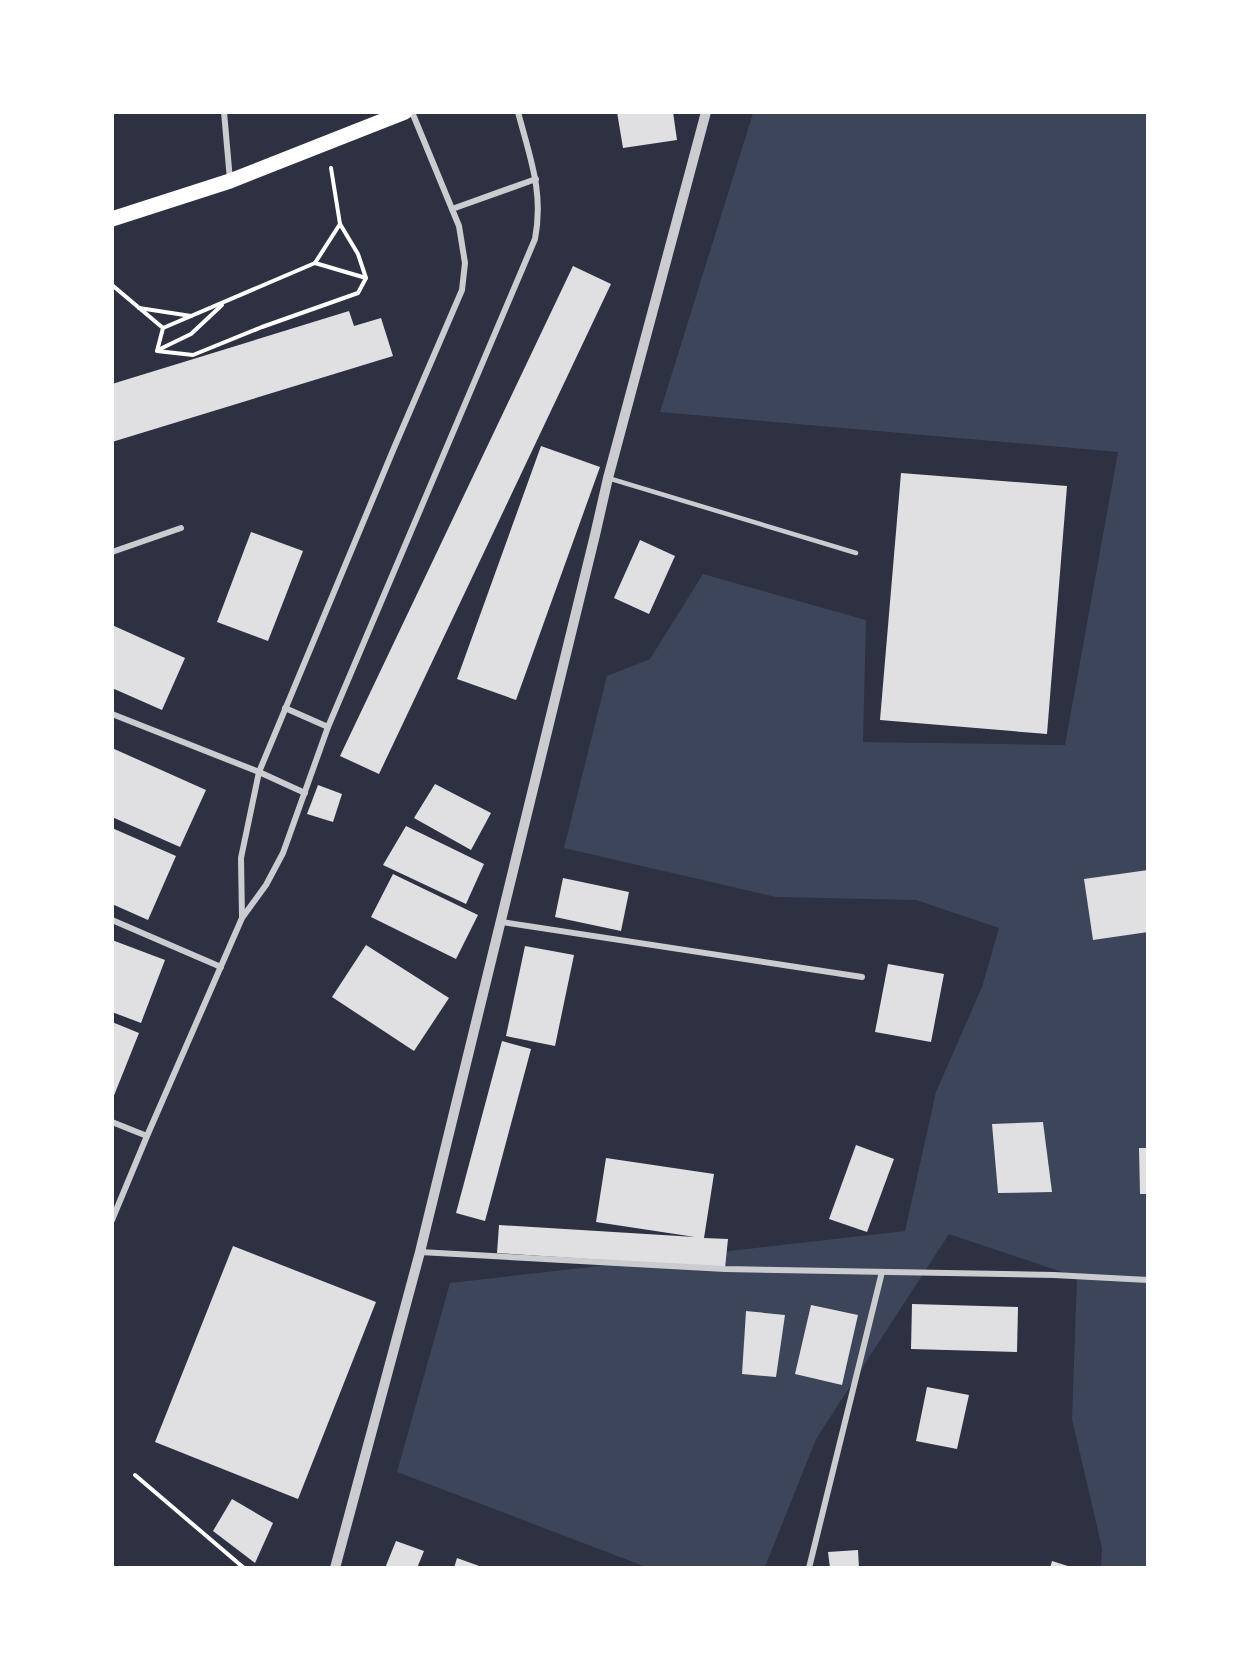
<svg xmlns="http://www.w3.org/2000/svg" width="1260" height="1680" font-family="'Exo 2',sans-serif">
<rect width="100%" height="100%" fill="#2d3142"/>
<!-- green -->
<polygon fill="#3c4559" points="753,113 1147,113 1147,1567 1101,1567 1102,1548 1072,1419 1077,1277 949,1234 816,1439 765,1567 646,1567 397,1472 450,1283 905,1231 936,1092 982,987 999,928 916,900 776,897 564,848 607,676 650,659 703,574 866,620 863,742 1065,745 1118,452 660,412"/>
<!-- building -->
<g fill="#e0e0e3">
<polygon points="617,112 673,112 677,140 623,148"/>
<polygon points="573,266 611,284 379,774 340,756"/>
<polygon points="349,311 354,326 381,318 393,356 112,442 112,384"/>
<polygon points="541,446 600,467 516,700 457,679"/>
<polygon points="901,473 1067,486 1047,734 880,720"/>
<polygon points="251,532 303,551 268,641 217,622"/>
<polygon points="640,540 675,556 649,614 614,598"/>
<polygon points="112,625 185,658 162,710 112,688"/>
<polygon points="112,748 206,790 180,847 112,817"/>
<polygon points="435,784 491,813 471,850 414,818"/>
<polygon points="318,785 342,794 333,822 307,814"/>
<polygon points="406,826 484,864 466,904 383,865"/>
<polygon points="112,828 176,856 148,920 112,904"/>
<polygon points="1148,870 1148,932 1093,940 1084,879"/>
<polygon points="393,874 478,915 456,959 371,917"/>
<polygon points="563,878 629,892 621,931 555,917"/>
<polygon points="112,940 165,960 141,1023 112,1012"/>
<polygon points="366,945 449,998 414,1051 332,997"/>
<polygon points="525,946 574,955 555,1046 506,1036"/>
<polygon points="888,964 944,974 931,1042 875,1032"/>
<polygon points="112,1022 139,1033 113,1098 112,1098"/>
<polygon points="502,1041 531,1049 485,1221 456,1213"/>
<polygon points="1043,1122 1052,1192 998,1193 992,1124"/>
<polygon points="856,1145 894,1159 867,1232 829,1219"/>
<polygon points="1139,1148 1148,1148 1148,1194 1140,1194"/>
<polygon points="606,1158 714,1174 704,1238 728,1239 725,1268 497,1253 499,1225 695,1237 596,1222"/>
<polygon points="233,1246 376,1302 298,1499 155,1442"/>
<polygon points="912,1304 1018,1307 1017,1352 911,1349"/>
<polygon points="811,1305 858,1315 842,1385 795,1374"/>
<polygon points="746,1311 785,1315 776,1377 742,1374"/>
<polygon points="927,1387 969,1395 957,1449 916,1441"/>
<polygon points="232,1499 273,1523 255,1563 213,1531"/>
<polygon points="396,1541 424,1551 417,1568 385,1568"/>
<polygon points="858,1550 859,1568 830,1568 828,1552"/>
<polygon points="457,1558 482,1567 482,1568 454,1568"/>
<polygon points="1052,1561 1071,1567 1070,1568 1050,1568"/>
</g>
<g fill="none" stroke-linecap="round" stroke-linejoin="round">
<!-- path -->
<g stroke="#fff" stroke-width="4">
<polyline points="315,263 366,278"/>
<polyline points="112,285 163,328 157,351 193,355 262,327 358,293 366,278 358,254 340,224 331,168"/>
<polyline points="139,308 191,316"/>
<polyline points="163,328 315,263 340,224"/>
<polyline points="158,350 191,334 222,305"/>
<polyline points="135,1475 244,1568"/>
</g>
<!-- service -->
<polyline stroke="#caccd0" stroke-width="4.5" points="608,478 856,553"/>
<!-- minor -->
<g stroke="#caccd0" stroke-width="6">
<polyline points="224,112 230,180"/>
<polyline points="452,209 536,179"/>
<polyline points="112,552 181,528"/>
<polyline points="285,708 328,727"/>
<polyline points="112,714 259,772 305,793"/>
<polyline points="242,917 241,858 259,772 394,448 462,290 465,263 459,226 412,112"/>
<polyline points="112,920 221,967"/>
<polyline points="502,922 862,977"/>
<polyline points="112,1122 147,1136"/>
<path d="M 112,1220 L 147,1136 L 242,918 L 266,885 L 283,853 L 328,727 L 535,239 C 544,192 530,158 518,112"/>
<polyline points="420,1252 725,1269 1054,1275 1148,1280"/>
<polyline points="809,1568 882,1272"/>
</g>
<!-- tertiary -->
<polyline stroke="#caccd0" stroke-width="10" points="335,1568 420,1252 595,535 608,478 706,112"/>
<!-- primary -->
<polyline stroke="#fff" stroke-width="15" points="112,219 230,181 405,112"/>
</g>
<!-- border -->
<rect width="1260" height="1680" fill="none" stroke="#ffffff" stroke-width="228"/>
</svg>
